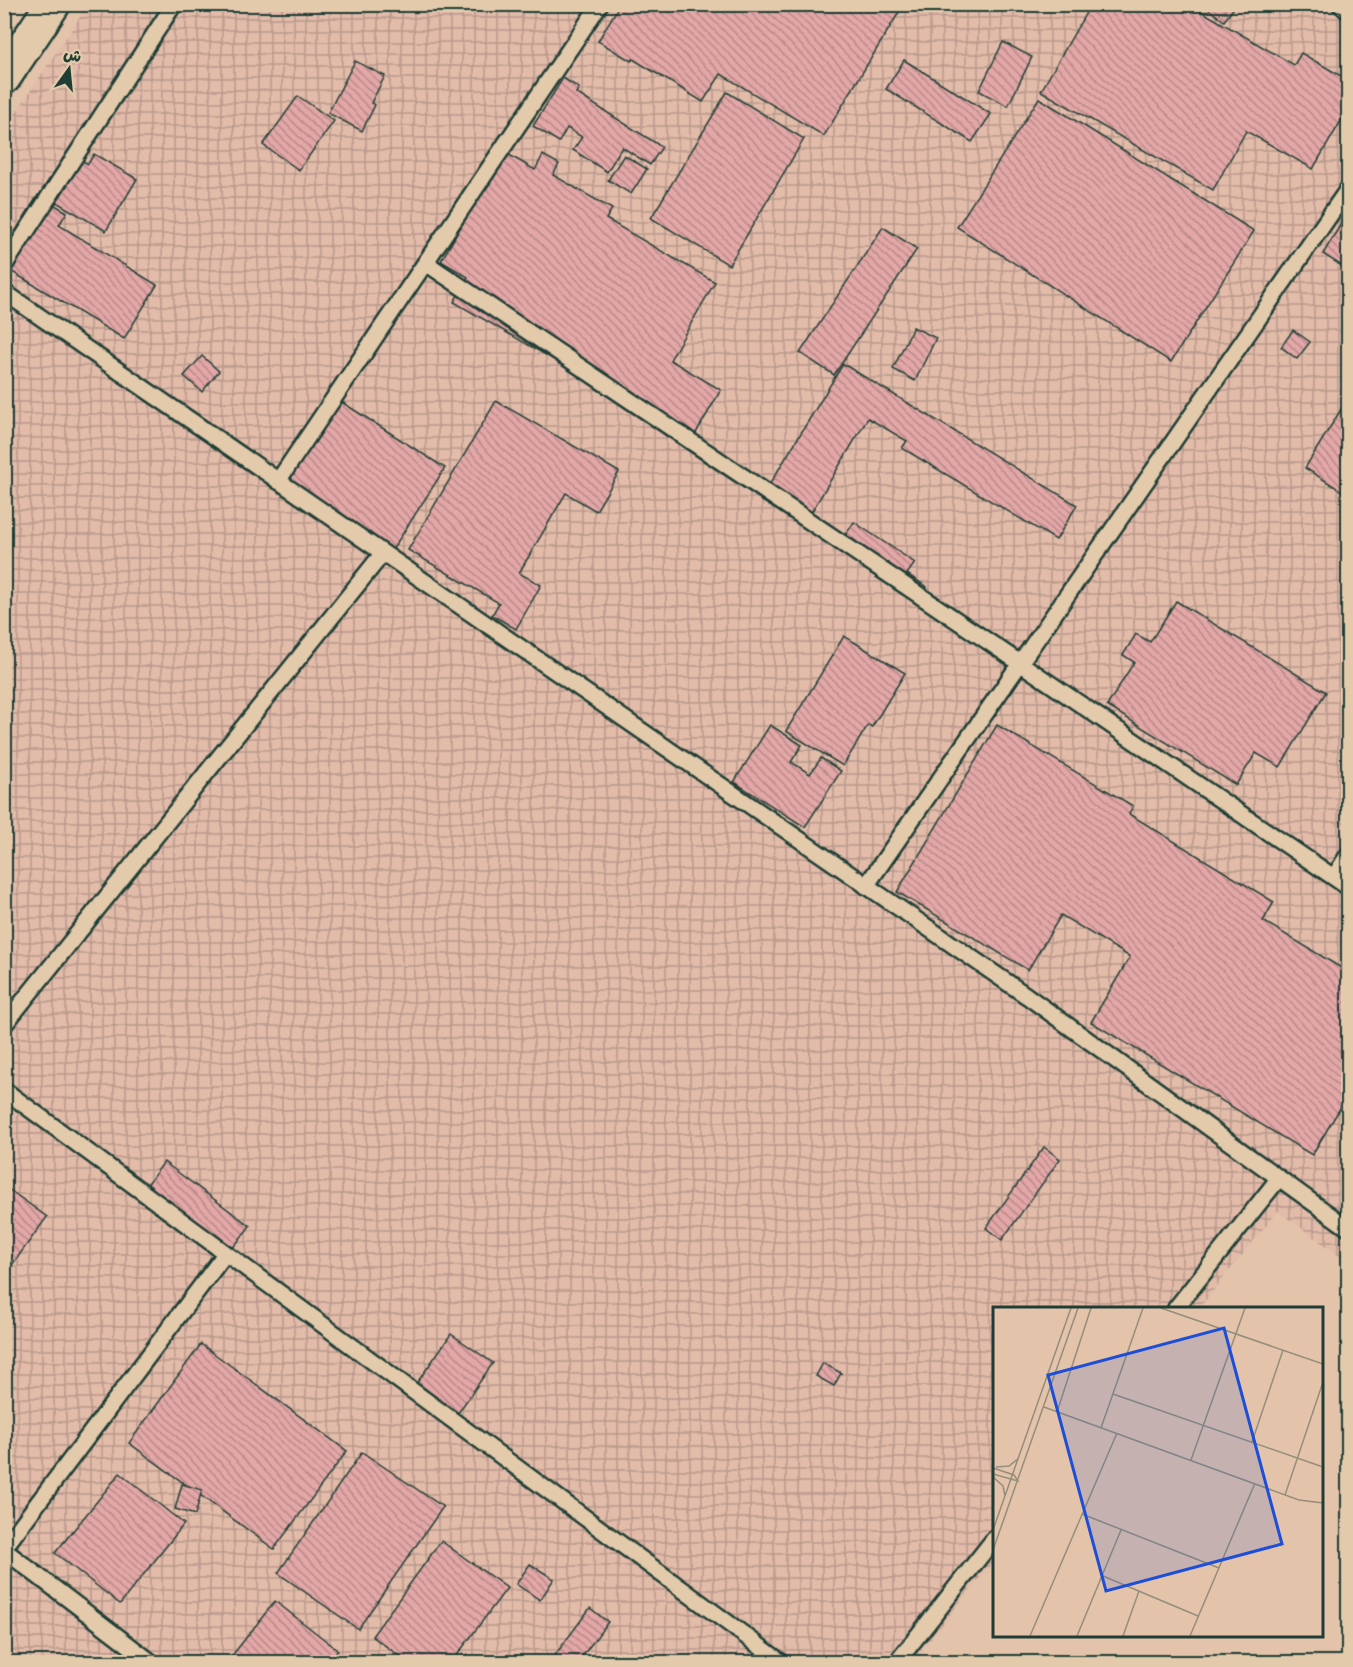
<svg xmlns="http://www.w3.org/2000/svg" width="1353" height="1667" font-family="'Shantell Sans','Playpen Sans Arabic',sans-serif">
<defs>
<pattern id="industrial-grid" width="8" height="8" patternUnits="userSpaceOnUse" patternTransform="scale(1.5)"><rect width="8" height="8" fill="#e3bba9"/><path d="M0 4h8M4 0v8" fill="none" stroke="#b7998a"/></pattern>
<pattern id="building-back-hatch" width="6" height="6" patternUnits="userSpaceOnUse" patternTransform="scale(1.5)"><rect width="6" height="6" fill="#e2a7a6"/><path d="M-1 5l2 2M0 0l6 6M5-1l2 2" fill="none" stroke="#b78988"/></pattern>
</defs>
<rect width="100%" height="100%" fill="#e3c3aa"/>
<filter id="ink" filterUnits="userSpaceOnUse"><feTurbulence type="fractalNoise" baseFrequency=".0167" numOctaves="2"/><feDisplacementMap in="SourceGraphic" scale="12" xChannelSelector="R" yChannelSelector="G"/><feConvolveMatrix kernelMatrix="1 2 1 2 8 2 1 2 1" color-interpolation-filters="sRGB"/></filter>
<g filter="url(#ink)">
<!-- industrial -->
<polygon fill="url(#industrial-grid)" points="88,5 1348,5 1348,1262 1278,1211 1199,1308 994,1308 994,1560 912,1662 5,1662 5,129"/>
<!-- building -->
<g fill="url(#building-back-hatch)" stroke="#1f3d34" stroke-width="1.5">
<polygon points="620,4 904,4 824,136 721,74 703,102 633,59 631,61 598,41"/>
<polygon points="1091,4 1189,4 1294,65 1301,53 1348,80 1348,109 1313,169 1246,131 1213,190 1041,91"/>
<polygon points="1202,4 1227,4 1233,9 1224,21"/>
<polygon points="1003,42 1032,57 1008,106 979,91"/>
<polygon points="904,60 991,114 972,142 886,89"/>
<polygon points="355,61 385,76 371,103 375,105 362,131 328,113"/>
<polygon points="563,78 579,88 576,93 662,147 650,165 622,147 607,172 573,150 582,137 567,128 559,142 533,126"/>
<polygon points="727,92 804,139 729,265 651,218"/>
<polygon points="298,96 334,121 299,170 263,145"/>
<polygon points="1039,98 1254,231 1171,362 957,227"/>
<polygon points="504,152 535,170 543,155 559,164 553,175 612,209 606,219 715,282 670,360 721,390 692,440 454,302 468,277 441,261"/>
<polygon points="71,154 88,164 94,154 137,179 106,231 46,196"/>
<polygon points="624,155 647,169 631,194 608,180"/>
<polygon points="38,195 67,212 59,225 157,285 124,339 4,267 4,250"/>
<polygon points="1348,212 1348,270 1323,254"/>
<polygon points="883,227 917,249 834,375 800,353"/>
<polygon points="913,327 936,338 915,381 893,369"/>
<polygon points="1293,330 1310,342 1297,359 1281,347"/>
<polygon points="202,356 219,371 202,392 184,376"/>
<polygon points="843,364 1077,505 1056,540 902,448 907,441 868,418 803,526 760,500"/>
<polygon points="1348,398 1348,495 1305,468"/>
<polygon points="337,399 445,468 389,555 282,486"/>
<polygon points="496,401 619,472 596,511 566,493 519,573 541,585 516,629 492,615 499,603 408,550"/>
<polygon points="854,522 915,563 907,574 927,587 916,603 836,549"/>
<polygon points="1176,601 1326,692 1280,767 1256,753 1236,785 1107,706 1134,662 1123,655 1136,634 1150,642"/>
<polygon points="844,636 905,673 872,727 868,725 843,766 786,731"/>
<polygon points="770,725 802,745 791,762 810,774 821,758 841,771 805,827 734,782"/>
<polygon points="997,725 1133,806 1129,814 1274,902 1263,921 1348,972 1348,1095 1312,1155 1091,1022 1130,957 1061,915 1028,970 897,892"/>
<polygon points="1044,1147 1060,1159 1002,1240 986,1228"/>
<polygon points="164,1162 250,1226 228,1254 143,1190"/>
<polygon points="4,1186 47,1217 4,1276"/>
<polygon points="451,1334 493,1363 458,1413 416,1384"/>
<polygon points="201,1344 347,1451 274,1549 129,1443"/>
<polygon points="823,1363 841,1373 834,1386 816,1376"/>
<polygon points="362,1452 443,1507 358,1629 278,1573"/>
<polygon points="120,1473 184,1524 120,1604 55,1553"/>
<polygon points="182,1484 202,1490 195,1515 175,1509"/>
<polygon points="441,1541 507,1588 452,1662 408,1662 372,1636"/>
<polygon points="530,1564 554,1579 540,1600 516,1584"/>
<polygon points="275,1601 338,1650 328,1662 227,1662"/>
<polygon points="590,1608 608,1622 578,1662 550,1662"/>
</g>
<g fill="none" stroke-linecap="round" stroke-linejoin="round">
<!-- service casing -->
<g stroke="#1f3d34" stroke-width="20">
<g id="service">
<polyline points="1340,4 1348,11"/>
<polyline points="426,263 1020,663 1348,887"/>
<polyline points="4,266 174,4"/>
<polyline points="4,292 1027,996 1348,1228"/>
<polyline points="278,481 600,4"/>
<polyline points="1334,877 1348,855"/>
<polyline points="866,886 1348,189"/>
<polyline points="4,1025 383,553"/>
<polyline points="4,1090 781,1662"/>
<polyline points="1176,1308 1279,1178"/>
<polyline points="4,1548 225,1254"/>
<polyline points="4,1550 151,1662"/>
<polyline points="897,1662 994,1539"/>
</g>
</g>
<!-- primary casing -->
<g stroke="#1f3d34" stroke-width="38">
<polyline id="primary" points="4,77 53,4"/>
</g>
<!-- service -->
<use href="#service" stroke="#e3caab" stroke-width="15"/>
<!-- primary -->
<use href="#primary" stroke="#e3caab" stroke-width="33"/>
</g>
</g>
<!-- overview -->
<g transform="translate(993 1307)">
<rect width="330" height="330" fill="#e3c3aa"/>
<path fill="none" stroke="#958d7b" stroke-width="1.5" d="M 168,1 L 330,57M 120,87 L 330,160M 51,100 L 306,193 L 330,196M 64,105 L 98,1M 108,121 L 150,1M 259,135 L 290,43M 198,153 L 252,1M 3,160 L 16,159 L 26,151M 0,161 L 21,168 L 25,174 L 0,167M 0,170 L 10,179 L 12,189M 292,188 L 330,75M 89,207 L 226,261M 0,223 L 78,1M 0,243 L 85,1M 110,269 L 205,309M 37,329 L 124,126M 84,329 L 128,223M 130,329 L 146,284M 197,329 L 262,176"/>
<path fill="#1d4ed8" fill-opacity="0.15" stroke="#1d4ed8" stroke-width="3" d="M 231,21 L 289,237 L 113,284 L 55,68 Z"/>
<rect width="330" height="330" fill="none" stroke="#1f3d34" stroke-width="3"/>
</g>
<!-- margin -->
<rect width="1353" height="1667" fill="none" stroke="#e3caab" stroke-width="24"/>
<rect x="12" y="12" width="1329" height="1643" fill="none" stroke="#1f3d34" stroke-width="2" filter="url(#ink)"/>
<!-- north arrow -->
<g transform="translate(69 69) rotate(15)" stroke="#e3caab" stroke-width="4.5" paint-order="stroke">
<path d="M0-4.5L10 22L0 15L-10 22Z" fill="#1f3d34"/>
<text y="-9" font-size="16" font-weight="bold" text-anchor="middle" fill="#1f3d34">ش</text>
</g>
</svg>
